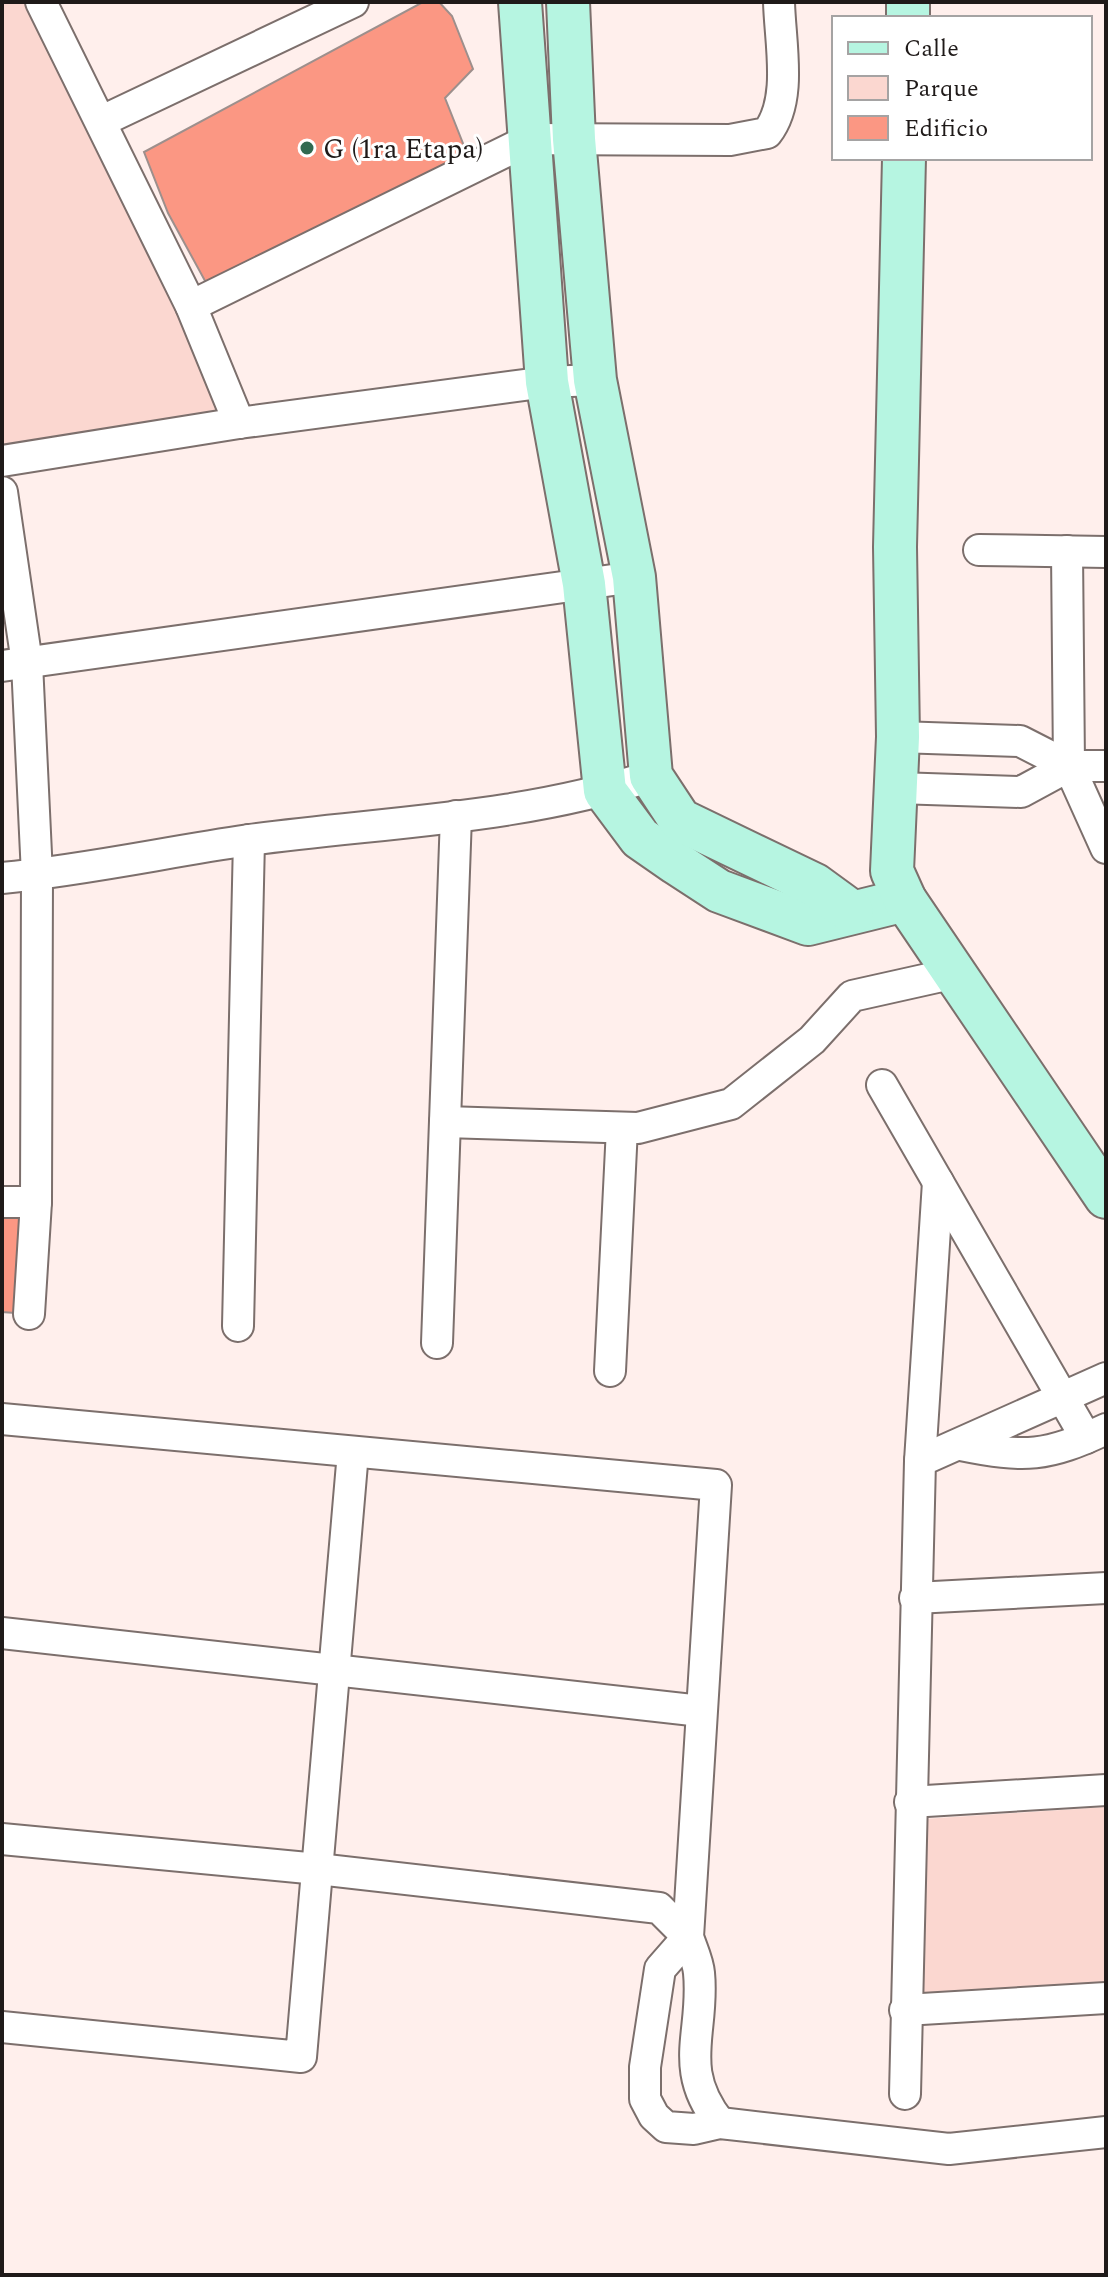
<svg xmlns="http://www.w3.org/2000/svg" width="1108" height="2277" font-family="Spectral,serif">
<rect width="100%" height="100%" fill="#ffefec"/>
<!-- green -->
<g fill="#fbd7d0">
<polygon points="2,2 24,2 227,413 2,449"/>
<polygon points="1106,1807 1106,1985 923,1994 924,1819"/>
</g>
<!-- building -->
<g fill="#fb9783" stroke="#9d8f8c" stroke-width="2">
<polygon points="423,2 439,2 452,16 473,69 445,98 470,161 210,290 168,213 144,152"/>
<polygon points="2,1202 36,1202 29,1314 2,1312"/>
</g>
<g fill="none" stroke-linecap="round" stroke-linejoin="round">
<!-- street casing -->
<g stroke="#7c6f6c" stroke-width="34">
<g id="street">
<polyline points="41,2 191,306 239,423"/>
<polyline points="102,121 353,2"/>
<path d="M 191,306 L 531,139 L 730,140 L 767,133 C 793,100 780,43 779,2"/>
<polyline points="2,461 239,423 547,382 595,380"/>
<polyline points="2,492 27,663 37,875 36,1202 29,1314"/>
<polyline points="979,550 1106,552"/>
<polyline points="1067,551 1069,766 1106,848"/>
<polyline points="2,666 634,577"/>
<polyline points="898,737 1020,741 1069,766 1106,766"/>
<polyline points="897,788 1021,792 1069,766"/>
<path d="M 2,878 C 85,870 166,852 249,840 C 382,822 522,819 651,776"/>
<polyline points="882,1085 1086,1438"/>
<polyline points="445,1122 638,1128 731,1104 812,1040 852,996 955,973"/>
<polyline points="2,1202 36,1202"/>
<polyline points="238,1326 249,840"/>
<polyline points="437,1343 456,816"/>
<polyline points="610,1371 622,1128"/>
<path d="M 2,1419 L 716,1485 L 688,1937 C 692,1949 698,1961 699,1973 C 705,2032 676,2068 720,2123"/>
<path d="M 961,1445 C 1025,1458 1047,1457 1106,1429"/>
<polyline points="920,1461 938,1182"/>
<polyline points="915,1598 1106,1588"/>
<polyline points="2,1633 701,1711"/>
<polyline points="910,1802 1106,1790"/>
<polyline points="2,1839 318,1869 659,1908 688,1937"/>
<polyline points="688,1937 660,1969 645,2067 645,2099 654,2116 666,2127 694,2129 720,2123 949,2149 1106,2132"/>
<polyline points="905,2010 1106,1998"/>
<polyline points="2,2027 301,2057 353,1452"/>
<polyline points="905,2094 920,1461 1106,1378"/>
</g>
</g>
<!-- secondary casing -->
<g stroke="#7c6f6c" stroke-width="46">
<g id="secondary">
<polyline points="520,2 547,382 584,584 605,791 640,838 676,863 719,891 808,924 905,900"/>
<polyline points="568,2 574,139 595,380 634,577 651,776 680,820 815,885 852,912"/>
<polyline points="908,18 908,2"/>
<polyline points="904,158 895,547 898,737 892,871 905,900 1106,1197"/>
</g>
</g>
<!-- street -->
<use href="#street" stroke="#fff" stroke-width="30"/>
<!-- secondary -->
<use href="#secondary" stroke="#b6f5e1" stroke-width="42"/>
</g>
<!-- markers -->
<circle fill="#316950" stroke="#fff" stroke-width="3" cx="307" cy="148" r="8"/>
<g text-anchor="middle" stroke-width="6" stroke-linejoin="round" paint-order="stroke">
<!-- poi labels -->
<g font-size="28" fill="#1f1a19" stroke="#fff" text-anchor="start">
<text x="323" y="158">G (1ra Etapa)</text>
</g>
</g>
<!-- border -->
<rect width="1108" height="2277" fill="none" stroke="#1f1a19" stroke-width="8"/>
<!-- legend -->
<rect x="832" y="16" width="260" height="144" fill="#ffffff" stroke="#a5a3a3" stroke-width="2"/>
<rect x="848" y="42" width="40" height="12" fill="#b6f5e1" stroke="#a5a3a3" stroke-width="2"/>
<text x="904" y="56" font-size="24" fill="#1f1a19">Calle</text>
<rect x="848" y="76" width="40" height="24" fill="#fbd7d0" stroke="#a5a3a3" stroke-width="2"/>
<text x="904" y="96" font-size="24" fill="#1f1a19">Parque</text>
<rect x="848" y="116" width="40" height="24" fill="#fb9783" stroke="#a5a3a3" stroke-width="2"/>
<text x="904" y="136" font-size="24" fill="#1f1a19">Edificio</text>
</svg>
